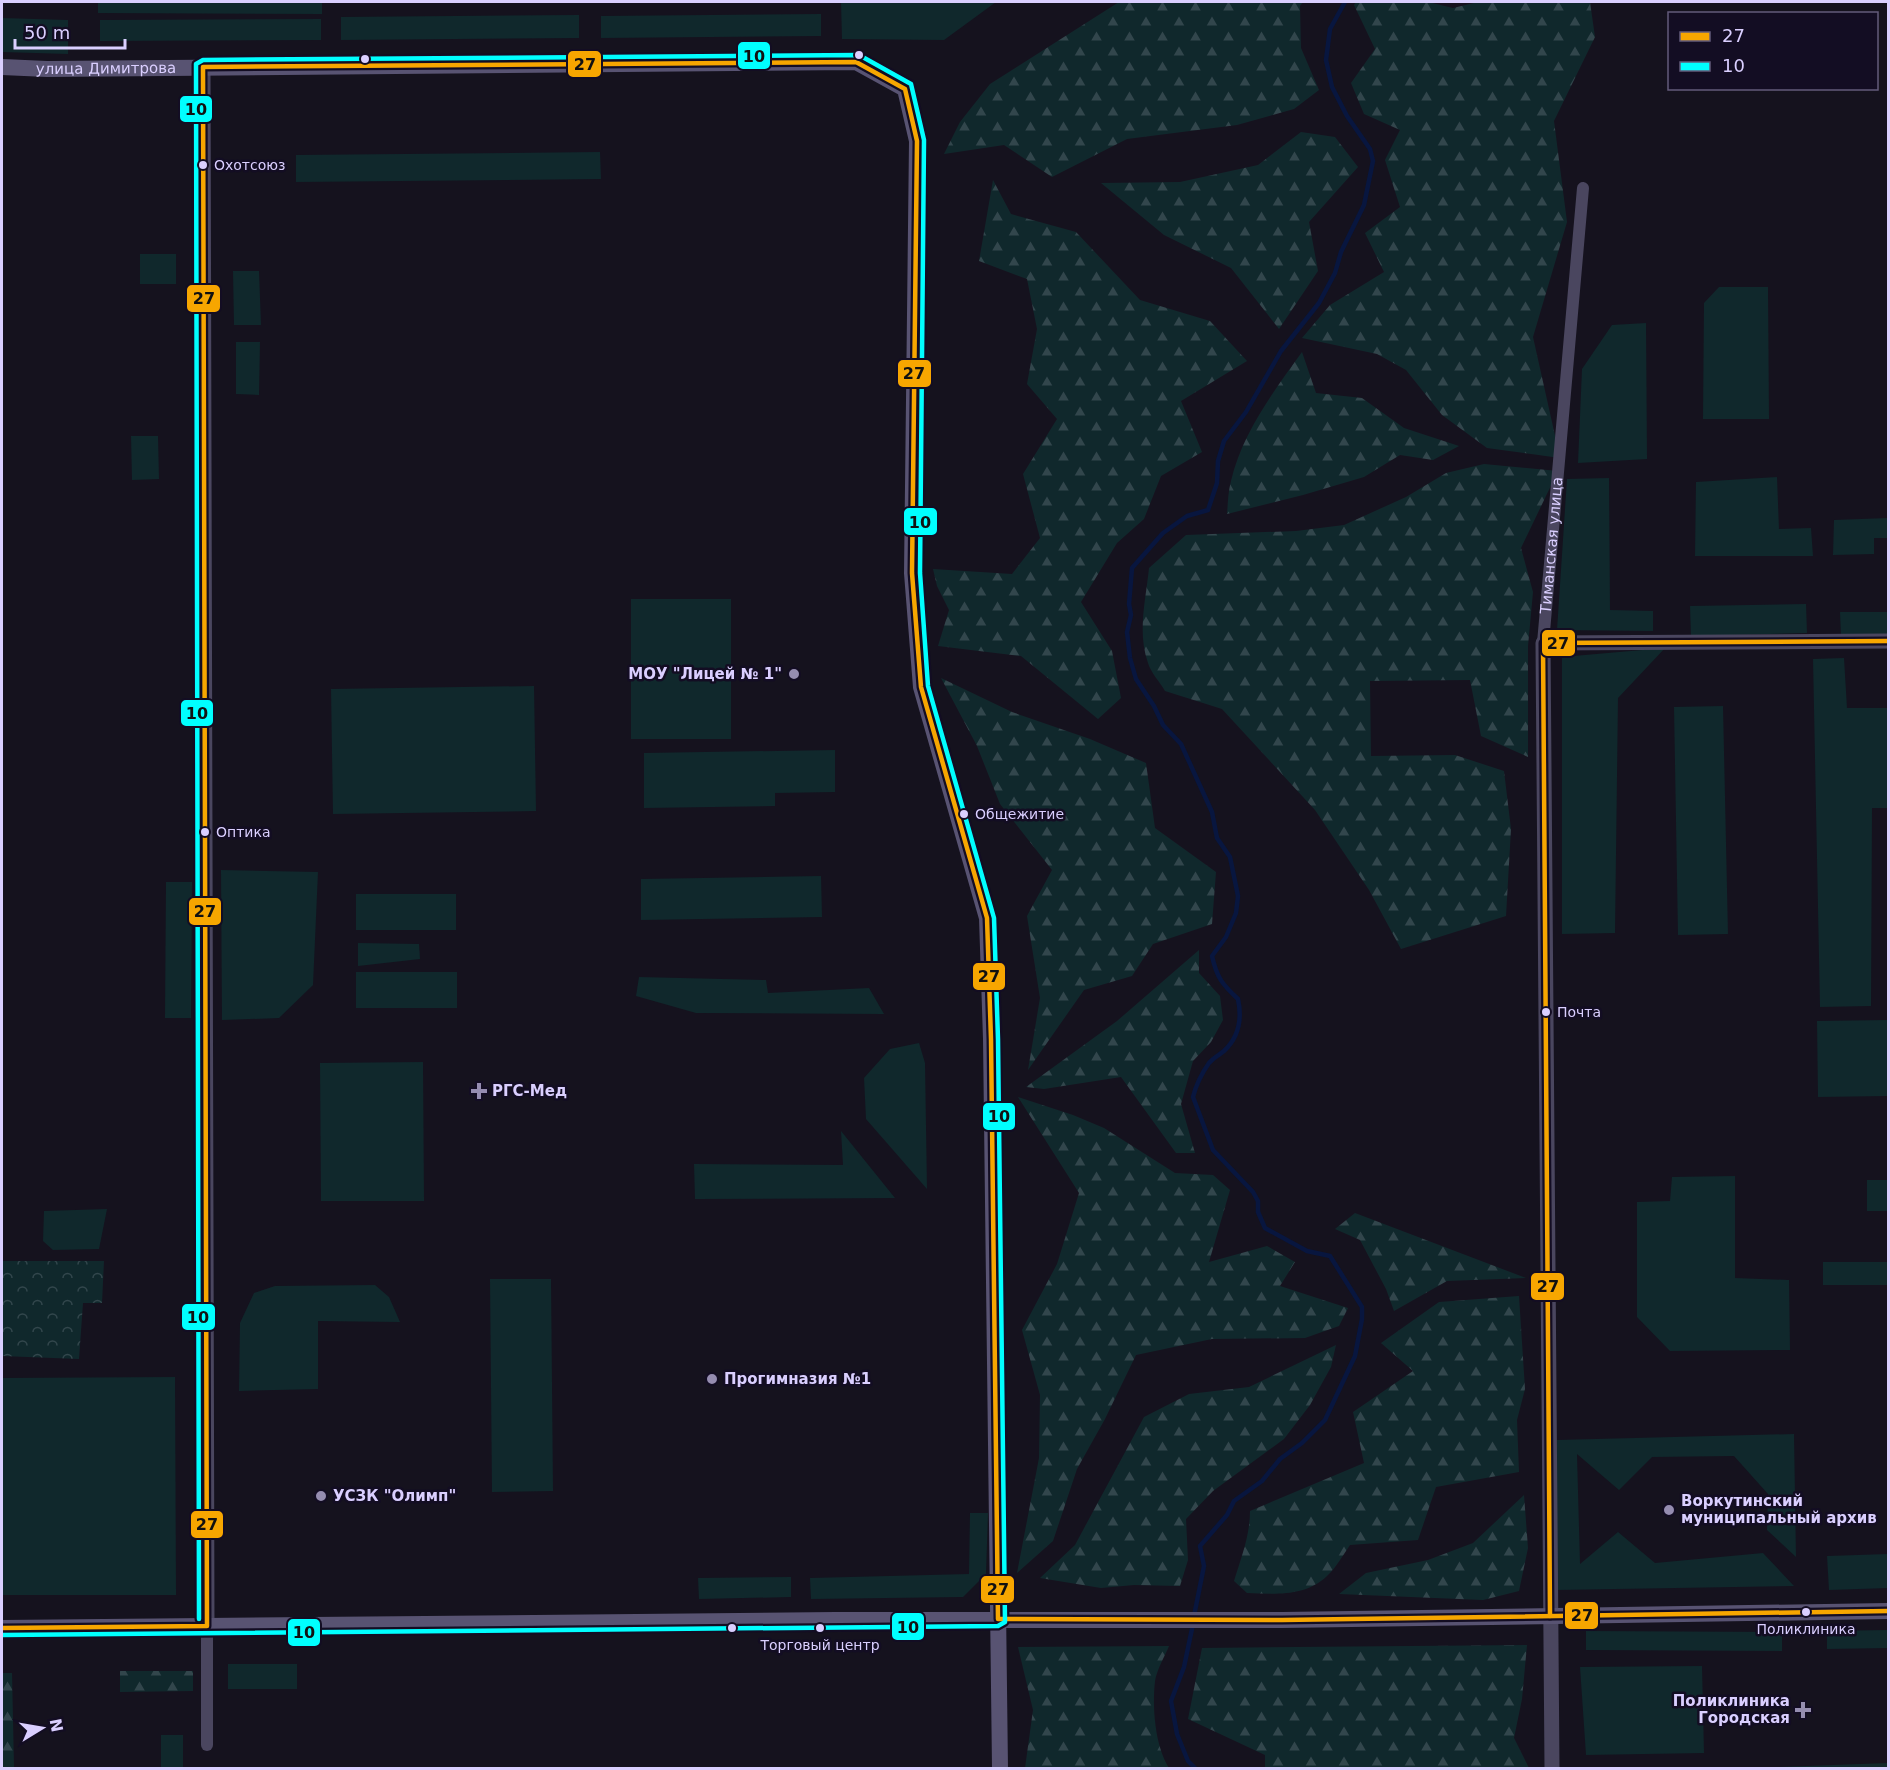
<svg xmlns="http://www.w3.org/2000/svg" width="1890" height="1770" font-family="'DejaVu Sans',sans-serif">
<defs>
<pattern id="forest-firs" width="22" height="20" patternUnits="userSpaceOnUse" patternTransform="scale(1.5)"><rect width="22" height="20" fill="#10282c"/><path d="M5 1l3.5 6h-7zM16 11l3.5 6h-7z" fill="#32464c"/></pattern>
<pattern id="park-crowns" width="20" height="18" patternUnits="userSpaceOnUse" patternTransform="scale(1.5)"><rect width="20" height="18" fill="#10282c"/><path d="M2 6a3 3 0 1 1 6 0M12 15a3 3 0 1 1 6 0" fill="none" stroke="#32464c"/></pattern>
</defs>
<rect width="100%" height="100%" fill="#15121e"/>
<!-- grass -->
<g fill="#10282c">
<polygon points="98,2 322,2 322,14 98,13"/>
<polygon points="841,2 996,2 944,40 842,39"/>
<polygon points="821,14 821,36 601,38 601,16"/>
<polygon points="579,15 579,38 341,40 341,17"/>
<polygon points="2,18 68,20 68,54 2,52"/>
<polygon points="321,19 321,40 100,41 100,20"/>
<polygon points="600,152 601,179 296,182 296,155"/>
<rect x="140" y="254" width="36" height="30"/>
<polygon points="233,271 259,271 261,325 234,325"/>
<polygon points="1719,287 1768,287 1769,419 1703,419 1704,303"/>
<polygon points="1646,323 1647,459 1578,463 1582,369 1612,325"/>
<polygon points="236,342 260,342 259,395 236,394"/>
<polygon points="131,436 158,436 159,479 132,480"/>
<polygon points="1777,477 1779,529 1811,528 1813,556 1695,556 1696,482"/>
<polygon points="1609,478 1610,610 1653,611 1653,631 1557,630 1567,479"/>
<polygon points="1888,518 1888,538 1874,538 1874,554 1833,555 1834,520"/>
<rect x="631" y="599" width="100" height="140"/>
<polygon points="1806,604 1807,633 1691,636 1690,606"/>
<polygon points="1840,612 1888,612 1888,636 1841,636"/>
<polygon points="1665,648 1618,698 1615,933 1562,934 1562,657"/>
<polygon points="1844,658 1847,708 1888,708 1888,808 1872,808 1871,1006 1820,1007 1813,659"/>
<polygon points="534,686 536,811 333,814 331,689"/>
<polygon points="1723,706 1728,934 1678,935 1674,707"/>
<polygon points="835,750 835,792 775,793 775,806 644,808 644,753"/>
<polygon points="221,870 318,872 313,985 279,1018 222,1020"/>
<polygon points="821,876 822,917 641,920 641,879"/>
<polygon points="166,882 192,882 191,1018 165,1018"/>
<rect x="356" y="894" width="100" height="36"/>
<polygon points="358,943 419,944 420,959 358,966"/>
<rect x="356" y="972" width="101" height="36"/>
<polygon points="639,977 766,980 768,993 869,988 884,1014 696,1013 636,996"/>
<polygon points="1888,1020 1888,1096 1818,1097 1817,1021"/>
<polygon points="919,1043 925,1063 927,1189 866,1119 864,1078 890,1049"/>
<polygon points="423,1062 424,1201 321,1201 320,1063"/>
<polygon points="841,1131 895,1198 695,1199 694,1164 843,1165"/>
<polygon points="1735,1176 1735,1278 1789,1280 1790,1350 1670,1351 1637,1317 1637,1202 1670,1201 1672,1177"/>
<rect x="1867" y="1180" width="21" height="31"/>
<polygon points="107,1209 99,1249 53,1250 43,1241 44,1211"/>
<rect x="1823" y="1262" width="65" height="23"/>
<polygon points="490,1279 551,1279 553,1491 492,1492"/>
<polygon points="375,1285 389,1297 400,1322 318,1321 318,1389 239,1391 240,1323 254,1293 275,1286"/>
<polygon points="175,1377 176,1595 2,1595 2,1378"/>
<polygon points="1794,1434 1796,1557 1767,1530 1768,1494 1734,1456 1652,1457 1619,1490 1577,1454 1580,1564 1618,1532 1655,1563 1763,1553 1794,1586 1556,1590 1557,1440"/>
<polygon points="970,1513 988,1513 986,1574 963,1597 811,1599 810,1578 969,1574"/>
<polygon points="1888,1554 1888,1588 1829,1590 1827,1556"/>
<polygon points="791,1577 791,1597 699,1599 698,1578"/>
<polygon points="1888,1630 1888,1648 1827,1649 1827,1631"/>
<polygon points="1586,1631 1782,1632 1782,1651 1586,1650"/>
<rect x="228" y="1664" width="69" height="25"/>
<polygon points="1702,1666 1704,1753 1586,1755 1580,1667"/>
<rect x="161" y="1735" width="22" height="33"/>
<polygon points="1888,1763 1888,1768 1780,1768 1778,1767"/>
</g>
<!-- forest -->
<g fill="url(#forest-firs)">
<polygon points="1119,2 1303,2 1300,6 1301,48 1319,90 1294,109 1237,125 1127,139 1052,177 1004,145 944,154 960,122 990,84"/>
<polygon points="1356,2 1428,2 1453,8 1478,2 1590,2 1595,37 1554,121 1567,222 1533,337 1560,458 1487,448 1442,415 1406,370 1377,354 1302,338 1330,305 1384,272 1365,233 1400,207 1385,160 1400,130 1364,114 1351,83 1375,49 1354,5"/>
<polygon points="1301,132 1335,137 1358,167 1309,222 1318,271 1279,329 1231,268 1164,235 1101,183 1180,182 1258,165"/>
<polygon points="993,180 1011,214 1076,232 1140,300 1210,321 1247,361 1181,401 1202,452 1161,476 1144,519 1117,543 1081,602 1112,651 1121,698 1098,719 1021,656 938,646 949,610 937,586 933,569 1012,574 1040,538 1023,474 1057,419 1027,384 1037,329 1027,279 979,261"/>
<path d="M 1302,352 L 1316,393 L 1362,398 L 1404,428 L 1459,446 L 1433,460 L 1400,455 L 1364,477 L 1303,495 L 1227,514 C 1228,503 1228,492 1231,481 C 1242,433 1274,391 1302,352 Z"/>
<path d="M 1484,464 L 1558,471 L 1521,548 L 1533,592 L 1528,646 L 1528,757 L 1481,736 L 1470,680 L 1370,681 L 1371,756 L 1455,755 L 1504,771 L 1511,829 L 1506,916 L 1401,949 L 1369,890 L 1315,810 L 1222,709 L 1165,691 C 1160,682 1151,673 1148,663 C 1137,632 1146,599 1149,568 L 1186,535 L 1296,531 L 1344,525 L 1406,497 L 1446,473 Z"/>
<polygon points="941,678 1012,712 1090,739 1146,763 1155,828 1216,872 1212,924 1153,944 1132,976 1084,990 1028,1070 1040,998 1027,916 1052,870 1000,804 977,746"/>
<polygon points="1199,950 1199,973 1220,996 1223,1020 1211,1042 1193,1061 1181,1104 1195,1153 1176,1153 1121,1077 1044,1089 1026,1087 1117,1021"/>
<polygon points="1018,1097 1073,1115 1104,1128 1175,1173 1213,1175 1230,1190 1209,1262 1267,1246 1295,1262 1280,1286 1348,1308 1339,1326 1305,1338 1212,1339 1136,1355 1105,1419 1077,1469 1053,1541 1017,1573 1039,1458 1040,1395 1022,1330 1057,1264 1079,1193"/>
<polygon points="1355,1213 1526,1278 1447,1281 1394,1311 1386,1289 1360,1240 1335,1229"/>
<path d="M 1519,1296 L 1525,1389 L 1517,1420 L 1519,1472 L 1436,1487 L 1418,1540 L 1350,1545 C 1343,1555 1336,1568 1327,1576 C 1305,1597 1275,1594 1247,1593 L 1234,1581 C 1241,1558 1250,1536 1250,1511 L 1364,1463 L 1353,1412 L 1413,1371 L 1381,1343 L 1439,1302 Z"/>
<polygon points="1336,1345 1331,1367 1310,1405 1284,1439 1213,1491 1186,1519 1188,1560 1180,1586 1134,1585 1101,1588 1040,1578 1075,1545 1144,1417 1189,1394 1249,1387"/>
<polygon points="1524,1495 1528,1548 1519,1591 1483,1600 1339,1594 1366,1573 1428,1560 1473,1543"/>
<polygon points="1527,1645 1522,1699 1514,1738 1529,1768 1265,1768 1265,1755 1188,1719 1202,1648"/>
<path d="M 1169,1646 C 1165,1656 1157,1669 1155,1681 C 1152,1707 1155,1746 1169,1768 L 1025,1768 L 1033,1710 L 1018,1647 Z"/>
<polygon points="120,1671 193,1671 193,1691 120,1692"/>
<polygon points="2,1673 12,1673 14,1768 2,1768"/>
</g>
<!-- park -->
<polygon fill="url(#park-crowns)" points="2,1261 104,1261 102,1303 83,1303 79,1359 2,1356"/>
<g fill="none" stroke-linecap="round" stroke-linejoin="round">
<!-- stream -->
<g stroke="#08163f" stroke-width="4.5">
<path d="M 1194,1616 L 1204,1566 L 1200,1546 L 1227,1515 L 1234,1501 L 1262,1481 L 1280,1459 L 1302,1443 L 1325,1420 L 1355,1356 L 1362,1319 L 1362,1307 L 1330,1256 L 1307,1251 L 1265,1228 L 1258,1212 L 1258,1201 L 1253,1192 L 1213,1150 L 1193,1097 C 1196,1085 1202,1073 1209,1063 C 1213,1058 1219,1055 1224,1051 C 1239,1037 1242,1018 1238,999 C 1222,984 1217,978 1212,956 L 1226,937 L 1236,913 L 1238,896 L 1230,857 L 1217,838 L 1212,812 L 1181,744 L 1163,725 L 1154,706 L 1136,679 L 1130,658 L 1127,632 L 1131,615 L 1129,604 L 1132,568 L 1163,533 L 1187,516 L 1208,510 L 1217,483 L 1218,461 L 1224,441 L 1246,412 L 1281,351 L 1319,303 L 1335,273 L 1341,252 L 1364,205 L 1373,161 L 1370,149 L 1347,116 L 1332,87 L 1326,60 L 1330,29 L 1345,2"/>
<polyline points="1193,1624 1184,1667 1171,1701 1177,1734 1188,1761 1195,1768"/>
</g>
<!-- minor -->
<g stroke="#4a465f" stroke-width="12">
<path id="s1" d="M 1543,643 L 1583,188"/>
<polyline points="207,1626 207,1745"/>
</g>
<!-- tertiary -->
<g stroke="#4a465f" stroke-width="15">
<polyline points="203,67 207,1626"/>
<polyline points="1552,1768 1543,643 1888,641"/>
</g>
<!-- secondary -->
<g stroke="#585372" stroke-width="16">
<path id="s2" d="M 2,67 L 47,69 L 856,62 L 905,89 L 917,141 L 912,573 L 921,687 L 987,918 L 991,1039 L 1000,1768"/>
<polyline points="2,1628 836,1620 1282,1620 1888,1611"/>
</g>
<!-- bus-1 casing -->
<g stroke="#130d23" stroke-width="9">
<g id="bus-1">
<polyline points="1550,1616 1543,643 1888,641"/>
<polyline points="2,1628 207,1626 203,67 856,62 905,89 917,141 912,573 921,687 987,918 991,1039 998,1619 1282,1620 1888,1611"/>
</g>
</g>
<!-- bus-2 casing -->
<g stroke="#130d23" stroke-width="9">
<polyline id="bus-2" points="2,1635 998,1626 1005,1622 998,1039 994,918 928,686 920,573 924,140 911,84 859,55 203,60 196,64 199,1619"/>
</g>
<!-- bus-1 -->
<use href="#bus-1" stroke="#f7a600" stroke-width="4.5"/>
<!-- bus-2 -->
<use href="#bus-2" stroke="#0ff" stroke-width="4.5"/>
</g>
<!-- markers -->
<g fill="#dacfff" stroke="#130d23" stroke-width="2">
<circle cx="859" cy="55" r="5"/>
<circle cx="365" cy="59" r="5"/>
<circle cx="203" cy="165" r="5"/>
<circle cx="964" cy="814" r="5"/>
<circle cx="205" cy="832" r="5"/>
<circle cx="1546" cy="1012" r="5"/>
<circle cx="1806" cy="1612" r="5"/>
<circle cx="732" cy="1628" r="5"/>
<circle cx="820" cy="1628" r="5"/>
</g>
<g fill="#958db0" stroke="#130d23" stroke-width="2">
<circle cx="794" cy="674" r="6"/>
<path d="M476 1082h6v6h6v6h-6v6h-6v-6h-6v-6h6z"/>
<circle cx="712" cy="1379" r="6"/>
<circle cx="321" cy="1496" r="6"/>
<circle cx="1669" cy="1510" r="6"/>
<path d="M1800 1701h6v6h6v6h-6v6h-6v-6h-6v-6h6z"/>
</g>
<g text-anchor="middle" stroke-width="5" stroke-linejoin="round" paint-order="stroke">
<!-- bus labels -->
<g font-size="14" fill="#dacfff" stroke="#130d23" text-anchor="start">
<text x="214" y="170">Охотсоюз</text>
<text x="975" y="819">Общежитие</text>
<text x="216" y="837">Оптика</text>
<text x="1557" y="1017">Почта</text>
<text x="1806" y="1634" text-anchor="middle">Поликлиника</text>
<text x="820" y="1650" text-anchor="middle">Торговый центр</text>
</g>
<!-- street labels -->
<g font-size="15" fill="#dacfff" stroke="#130d23">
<text dy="5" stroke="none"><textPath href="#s2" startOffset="104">улица Димитрова</textPath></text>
<text dy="5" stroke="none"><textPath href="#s1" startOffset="98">Тиманская улица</textPath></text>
</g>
<!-- poi labels -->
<g font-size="15" font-weight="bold" fill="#dacfff" stroke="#130d23" text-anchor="start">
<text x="782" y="679" text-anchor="end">МОУ "Лицей № 1"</text>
<text x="492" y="1096">РГС-Мед</text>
<text x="724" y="1384">Прогимназия №1</text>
<text x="333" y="1501">УСЗК "Олимп"</text>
<text x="1681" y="1506">Воркутинский<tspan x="1681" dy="17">муниципальный архив</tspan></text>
<text x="1790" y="1706" text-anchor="end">Поликлиника<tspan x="1790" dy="17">Городская</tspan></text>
</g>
</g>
<g stroke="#130d23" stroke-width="2">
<rect x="737" y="41" width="34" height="29" rx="6" fill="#0ff"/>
<rect x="567" y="50" width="35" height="28" rx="6" fill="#f7a600"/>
<rect x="179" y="95" width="34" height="28" rx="6" fill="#0ff"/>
<rect x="186" y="284" width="35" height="29" rx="6" fill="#f7a600"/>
<rect x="897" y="359" width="35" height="29" rx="6" fill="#f7a600"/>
<rect x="903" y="507" width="35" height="29" rx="6" fill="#0ff"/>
<rect x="1541" y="629" width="35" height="28" rx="6" fill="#f7a600"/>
<rect x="180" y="699" width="34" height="28" rx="6" fill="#0ff"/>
<rect x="188" y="897" width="34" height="29" rx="6" fill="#f7a600"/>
<rect x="972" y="962" width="34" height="29" rx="6" fill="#f7a600"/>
<rect x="982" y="1102" width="34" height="29" rx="6" fill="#0ff"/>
<rect x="1530" y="1272" width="35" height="29" rx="6" fill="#f7a600"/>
<rect x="181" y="1303" width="35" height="28" rx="6" fill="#0ff"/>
<rect x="190" y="1510" width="34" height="29" rx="6" fill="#f7a600"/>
<rect x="980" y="1575" width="35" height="29" rx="6" fill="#f7a600"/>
<rect x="1564" y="1601" width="35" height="29" rx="6" fill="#f7a600"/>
<rect x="891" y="1612" width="34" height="29" rx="6" fill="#0ff"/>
<rect x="287" y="1618" width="34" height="29" rx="6" fill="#0ff"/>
</g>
<g font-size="16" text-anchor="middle" font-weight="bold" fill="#111">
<text x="754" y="62">10</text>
<text x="585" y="70">27</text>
<text x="196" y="115">10</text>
<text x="204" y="304">27</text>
<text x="914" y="379">27</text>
<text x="920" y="528">10</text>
<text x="1558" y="649">27</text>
<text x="197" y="719">10</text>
<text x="205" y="917">27</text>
<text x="989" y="982">27</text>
<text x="999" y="1122">10</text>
<text x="1548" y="1292">27</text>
<text x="198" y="1323">10</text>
<text x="207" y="1530">27</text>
<text x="998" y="1595">27</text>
<text x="1582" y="1621">27</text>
<text x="908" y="1633">10</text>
<text x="304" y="1638">10</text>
</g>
<!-- border -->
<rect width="1890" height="1770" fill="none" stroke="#dacfff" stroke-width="6"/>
<!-- legend -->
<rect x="1668" y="12" width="210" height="78" fill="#130d23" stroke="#635b7b" stroke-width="1.5"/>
<rect x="1680" y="32" width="30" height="9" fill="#f7a600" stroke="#635b7b" stroke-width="1.5"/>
<text x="1722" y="42" font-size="18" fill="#dacfff">27</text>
<rect x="1680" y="62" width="30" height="9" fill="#00ffff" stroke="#635b7b" stroke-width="1.5"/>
<text x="1722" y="72" font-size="18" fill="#dacfff">10</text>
<!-- north arrow -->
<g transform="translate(42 1728) rotate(79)" stroke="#130d23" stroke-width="4.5" paint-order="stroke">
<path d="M0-4.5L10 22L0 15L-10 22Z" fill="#dacfff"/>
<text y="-9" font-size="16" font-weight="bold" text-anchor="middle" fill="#dacfff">N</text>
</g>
<!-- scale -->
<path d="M15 39v9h110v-9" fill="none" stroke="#dacfff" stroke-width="3"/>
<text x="24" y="39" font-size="18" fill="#dacfff" stroke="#130d23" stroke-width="4.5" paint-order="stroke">50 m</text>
</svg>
